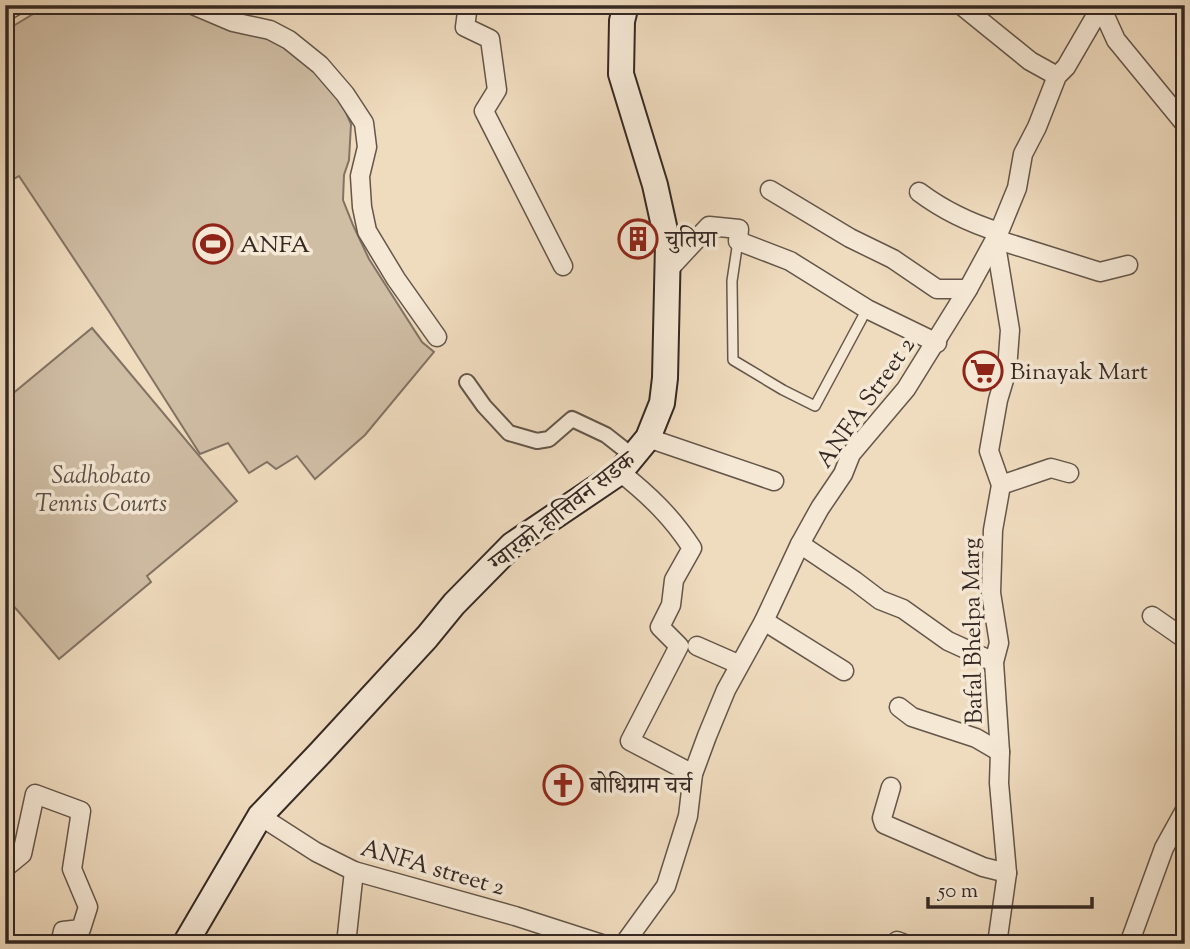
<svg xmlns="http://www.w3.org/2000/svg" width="1190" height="949" font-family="'Sorts Mill Goudy','Noto Serif Devanagari',serif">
<rect width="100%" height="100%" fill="#efdbbe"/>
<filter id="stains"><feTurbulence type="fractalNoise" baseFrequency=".00286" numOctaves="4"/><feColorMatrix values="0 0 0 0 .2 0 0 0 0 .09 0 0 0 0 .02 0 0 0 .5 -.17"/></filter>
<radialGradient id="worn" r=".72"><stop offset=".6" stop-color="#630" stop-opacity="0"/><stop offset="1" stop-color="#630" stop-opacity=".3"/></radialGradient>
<!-- green -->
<g fill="#cfbda4" stroke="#827364" stroke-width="2">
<polygon points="48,5 185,5 276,39 311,65 338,95 351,124 349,160 344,175 343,200 353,225 369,259 422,342 434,352 365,435 315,479 297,456 276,469 267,462 249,473 228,443 200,454 110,313 19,176 5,184 5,31"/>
<polygon points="92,328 237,501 147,576 151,582 59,659 5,596 5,400"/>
</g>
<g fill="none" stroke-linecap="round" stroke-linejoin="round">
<!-- service casing -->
<g stroke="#64564a" stroke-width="12">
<g id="service">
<polyline points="5,17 26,5"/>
<polyline points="738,241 732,281 733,360 783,390 815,406 867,309"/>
</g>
</g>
<!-- pedestrian casing -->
<g stroke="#64564a" stroke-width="18">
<polyline id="pedestrian" points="467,382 484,406 509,433 537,441 549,439 572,419 606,435 634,457"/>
</g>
<!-- minor casing -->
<g stroke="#64564a" stroke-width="21">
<g id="minor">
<polyline points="193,5 233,22 270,30 289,40 320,65 345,94 364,123 367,147 360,176 362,207 367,231 396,279 437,337"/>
<polyline points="468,5 465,27 490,39 497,90 484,111 563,266"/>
<polyline points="961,5 1030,61 1057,76"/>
<polyline points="1101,7 1116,40 1185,124"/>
<polyline points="770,190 850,238 893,259 937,289 968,289"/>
<path d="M 919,192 C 943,210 970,223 999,232"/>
<polyline points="995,239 1010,330 1007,370 998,400 989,451 1001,485 993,530 991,593 999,643 994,662 1000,752 999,783 1007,873 997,944"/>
<polyline points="995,239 1100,272 1128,265"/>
<polyline points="669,269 709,226 739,229 738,241 790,261 867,309 937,343"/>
<polyline points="648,438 774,481"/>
<path d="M 620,472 C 649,495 672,517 692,548 L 674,580 L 671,605 L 660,627 L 679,646 L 630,741 L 693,774"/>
<polyline points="1001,485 1051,468 1069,473"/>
<polyline points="800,544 855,581 880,600 903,609 948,641 994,662"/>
<polyline points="1152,616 1185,639"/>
<polyline points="764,621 844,671"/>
<polyline points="697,646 738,664"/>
<polyline points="899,707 912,717 976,738 1000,752"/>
<polyline points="891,787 882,818 884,824 983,867 1007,873"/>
<polyline points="260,816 316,852 354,871 515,916 602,944"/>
<polyline points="5,868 22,854 35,794 81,811 72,869 88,907 81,929 63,931 60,944"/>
<polyline points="897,941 905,944"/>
<polyline points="346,944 354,871"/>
<polyline points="624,944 666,886 688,816 693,774 707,736 726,690 764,621 800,544 820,508 843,474 851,454 906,389 968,289 999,232 1017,188 1023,154 1037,127 1057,76 1066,67 1102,5"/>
<polyline points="1129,944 1164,848 1185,810"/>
</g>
</g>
<!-- secondary casing -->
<g stroke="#352924" stroke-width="28">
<polyline id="secondary" points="185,944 260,816 321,752 427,637 454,604 512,545 620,472 648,438 662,403 665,378 668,244 655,185 621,74 622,21 626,5"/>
</g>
<!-- service -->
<use href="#service" stroke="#f5e8d5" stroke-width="9"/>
<!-- pedestrian -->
<use href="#pedestrian" stroke="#f5e8d5" stroke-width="14"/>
<!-- minor -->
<use href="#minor" stroke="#f5e8d5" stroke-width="18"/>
<!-- secondary -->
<use href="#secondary" stroke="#f5e8d5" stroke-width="24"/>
</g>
<!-- icons -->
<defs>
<g id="building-ring" transform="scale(2.0125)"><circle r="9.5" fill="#f5e8d5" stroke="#8f2418" stroke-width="1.5"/><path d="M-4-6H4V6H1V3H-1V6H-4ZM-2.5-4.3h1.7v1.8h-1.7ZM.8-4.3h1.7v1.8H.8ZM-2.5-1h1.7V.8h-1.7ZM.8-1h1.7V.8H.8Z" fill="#8f2418"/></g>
<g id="stadium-ring" transform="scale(2.0125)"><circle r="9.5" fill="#f5e8d5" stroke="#8f2418" stroke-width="1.5"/><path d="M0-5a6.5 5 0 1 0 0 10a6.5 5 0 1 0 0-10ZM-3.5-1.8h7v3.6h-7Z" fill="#8f2418"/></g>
<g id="supermarket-ring" transform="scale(2.0125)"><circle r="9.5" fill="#f5e8d5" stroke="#8f2418" stroke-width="1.5"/><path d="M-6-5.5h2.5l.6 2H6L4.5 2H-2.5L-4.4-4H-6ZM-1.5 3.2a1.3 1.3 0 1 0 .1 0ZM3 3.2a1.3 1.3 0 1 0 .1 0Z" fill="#8f2418"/></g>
<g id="church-ring" transform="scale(2.0125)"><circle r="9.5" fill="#f5e8d5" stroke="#8f2418" stroke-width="1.5"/><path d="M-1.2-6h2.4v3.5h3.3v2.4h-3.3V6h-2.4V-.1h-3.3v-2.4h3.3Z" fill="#8f2418"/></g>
</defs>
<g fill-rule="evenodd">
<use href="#building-ring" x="638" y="239"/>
<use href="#stadium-ring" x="213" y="244"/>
<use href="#supermarket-ring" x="983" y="371"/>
<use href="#church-ring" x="563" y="785"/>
</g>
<g text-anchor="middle" stroke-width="7" stroke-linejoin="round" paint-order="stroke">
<!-- poi labels -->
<g font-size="24" fill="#352924" stroke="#f5e8d5" text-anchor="start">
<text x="665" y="247">चुतिया</text>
<text x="240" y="252">ANFA</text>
<text x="1010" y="379">Binayak Mart</text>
<text x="590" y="793">बोधिग्राम चर्च</text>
</g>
<!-- street labels -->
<g font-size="24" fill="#352924" stroke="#f5e8d5">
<text transform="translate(865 402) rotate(-55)" y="8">ANFA Street 2</text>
<text transform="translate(562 511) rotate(-38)" y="8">ग्वारको-हात्तिवन सडक</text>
<text transform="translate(972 631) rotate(-91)" y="8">Bafal Bhelpa Marg</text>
<text transform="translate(433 867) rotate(16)" y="8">ANFA street 2</text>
</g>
<!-- park labels -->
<g font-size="24" font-style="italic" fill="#5c4e44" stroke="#f5e8d5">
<text x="101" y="483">Sadhobato<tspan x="101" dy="28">Tennis Courts</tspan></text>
</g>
</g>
<!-- margin -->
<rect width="1190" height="949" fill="none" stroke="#efdbbe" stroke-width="28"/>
<rect x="7" y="7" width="1176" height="935" fill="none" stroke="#352924" stroke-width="3.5"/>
<rect x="14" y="14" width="1162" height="921" fill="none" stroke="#352924" stroke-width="2"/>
<!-- scale -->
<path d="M928 897v10h164v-10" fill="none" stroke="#352924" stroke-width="3.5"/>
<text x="938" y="897" font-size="21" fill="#352924" stroke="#f5e8d5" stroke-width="5" paint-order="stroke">50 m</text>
<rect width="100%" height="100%" filter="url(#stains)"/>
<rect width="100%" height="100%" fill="url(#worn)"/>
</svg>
